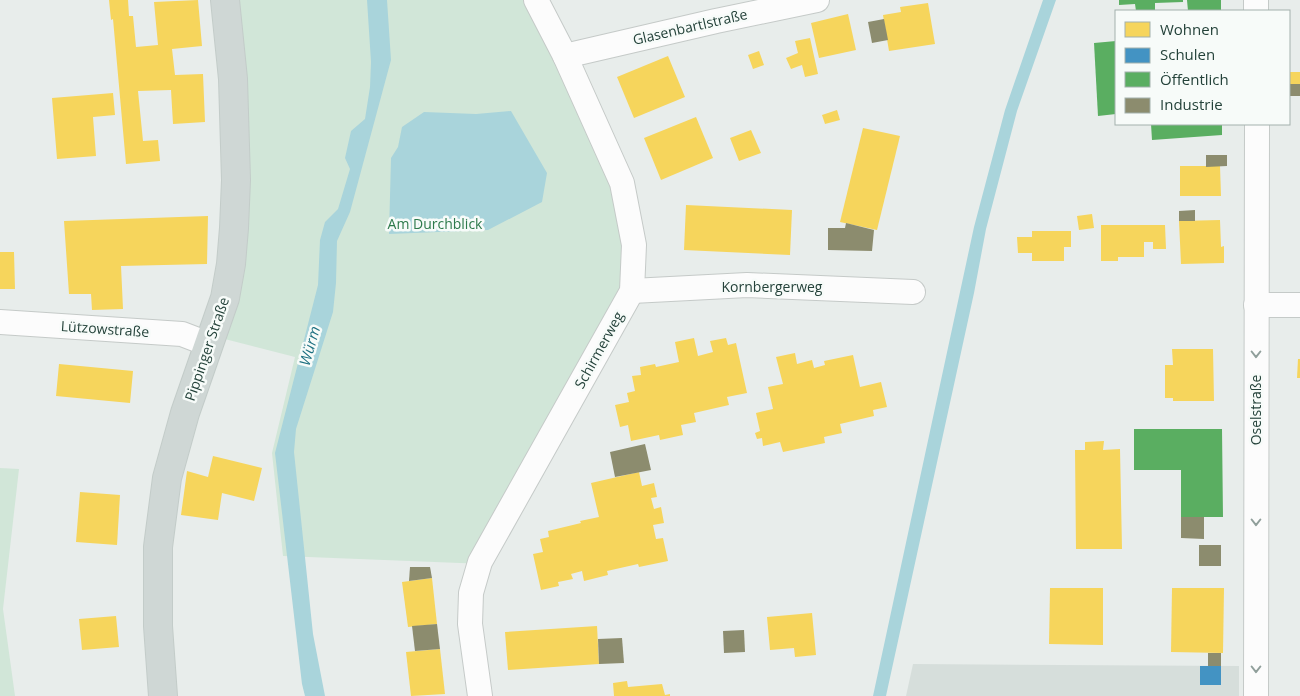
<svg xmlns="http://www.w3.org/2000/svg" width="1300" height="696" font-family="'Open Sans',sans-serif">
<rect width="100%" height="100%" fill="#e8edeb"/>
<!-- built -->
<polygon fill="#d6dedb" points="913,664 1239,666 1239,696 906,696"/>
<!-- green -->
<g fill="#d1e6d8">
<polygon points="238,0 544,0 629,186 633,294 485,564 283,556 272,453 295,357 217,337"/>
<polygon points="0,468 19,469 3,609 15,696 0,696"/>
</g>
<!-- water -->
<g fill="#a9d4db">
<polygon points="367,0 387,0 391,60 350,212 337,241 336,283 333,312 296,429 294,452 313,634 325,696 305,696 302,684 275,453 318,285 320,240 325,222 338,209 350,169 345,158 351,131 365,119 370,87 371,62"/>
<polygon points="1043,0 1056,0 1017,111 986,229 974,293 886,696 873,696 974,227 1005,110"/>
<polygon points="511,111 547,173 542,202 488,230 389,234 391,158 398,147 402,127 424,112 476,114"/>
</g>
<!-- homes -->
<g fill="#f6d55c">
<polygon points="109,0 128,0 129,16 133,16 136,47 158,45 154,2 198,0 202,46 172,49 175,75 203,74 205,122 173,124 171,90 138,91 143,141 158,140 160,161 126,164 113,19 111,20"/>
<polygon points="928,3 935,44 889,51 883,15 901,12 900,7"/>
<polygon points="848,14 856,50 819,58 811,23"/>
<polygon points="810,38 818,74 805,77 802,65 791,69 786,58 798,53 795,41"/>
<polygon points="759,51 764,65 753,69 748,55"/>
<polygon points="668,56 685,97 634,118 617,77"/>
<rect x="1289" y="72" width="11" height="12"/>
<polygon points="113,93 115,115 93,117 96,156 57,159 52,98"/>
<polygon points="837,110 840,120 825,124 822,115"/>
<polygon points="696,117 713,158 661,180 644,138"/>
<polygon points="863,128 900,136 877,230 840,222"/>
<polygon points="751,130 761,153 739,161 730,138"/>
<polygon points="1180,166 1220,166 1221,196 1180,196"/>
<polygon points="686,205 792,210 790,255 684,250"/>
<polygon points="1092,214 1094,228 1079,230 1077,216"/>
<polygon points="208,216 207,264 121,266 123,309 92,310 91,294 69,294 64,221"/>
<polygon points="1220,220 1221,247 1224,246 1224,263 1181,264 1179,221"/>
<polygon points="1101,225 1165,225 1166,249 1153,249 1153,242 1144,242 1144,257 1118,257 1118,261 1101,261"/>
<polygon points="1032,231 1071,231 1071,247 1064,247 1064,261 1032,261 1032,253 1018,253 1017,237 1032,237"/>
<polygon points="0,252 14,252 15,289 0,289"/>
<polygon points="694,338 698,356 713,352 710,341 726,338 728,345 736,343 747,393 727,397 729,405 694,413 696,422 681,425 683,435 660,440 659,435 631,441 628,425 620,427 615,405 629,402 627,393 635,391 632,376 641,375 640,367 655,364 656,367 679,362 675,342"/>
<polygon points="1172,349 1213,349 1214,401 1173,401 1173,398 1165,398 1165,365 1173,365"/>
<polygon points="795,353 797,364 812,360 814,368 825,365 824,361 853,355 860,387 881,382 887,407 873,410 874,416 840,424 842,433 824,437 825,443 783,452 780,442 763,446 762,438 757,439 755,433 760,431 756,413 773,409 768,387 783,384 776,357"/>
<polygon points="1298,359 1300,359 1300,378 1297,378"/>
<polygon points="59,364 133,371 130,403 56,396"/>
<polygon points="1104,441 1103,450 1120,449 1122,549 1076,549 1075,450 1085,450 1085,442"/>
<polygon points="213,456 262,468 254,501 222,493 218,520 181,515 187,471 208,477"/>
<polygon points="639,472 642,486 654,483 657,497 651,498 654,509 661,507 664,523 653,525 656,539 663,538 668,561 639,567 638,564 607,571 608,575 584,581 582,571 571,574 573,579 558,582 559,586 541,590 533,554 543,552 540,539 549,537 548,531 581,523 580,521 599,517 591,483"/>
<polygon points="80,492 120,495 117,545 76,542"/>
<polygon points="432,578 437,624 408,627 402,582"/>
<polygon points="1050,588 1103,588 1103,645 1049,644"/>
<polygon points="1172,588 1224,588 1223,653 1171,652"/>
<polygon points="812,613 816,655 795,657 794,648 770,650 767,617"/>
<polygon points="116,616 119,647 82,650 79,619"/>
<polygon points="597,626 599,664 508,670 505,632"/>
<polygon points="440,649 445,694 411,696 406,652"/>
<polygon points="627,681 628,687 662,684 665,695 670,694 670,696 614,696 613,683"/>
</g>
<!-- schools -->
<rect fill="#4393c3" x="1200" y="666" width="21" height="19"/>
<!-- public -->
<g fill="#5aae61">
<polygon points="1119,0 1183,0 1183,2 1155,3 1155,11 1136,11 1135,4 1119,5"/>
<polygon points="1187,0 1221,0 1221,11 1188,11"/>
<polygon points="1116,41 1116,114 1098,116 1094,43"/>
<polygon points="1151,124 1222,124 1222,135 1152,140"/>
<polygon points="1134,429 1222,429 1223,517 1181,517 1181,470 1134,470"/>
</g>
<!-- industry -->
<g fill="#8c8c6e">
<polygon points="884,19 888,40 872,43 868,22"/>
<rect x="1289" y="84" width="11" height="12"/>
<polygon points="1206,155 1227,155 1227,166 1206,167"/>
<polygon points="1195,210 1195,221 1179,221 1179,211"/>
<polygon points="846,223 874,230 872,251 828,250 828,228 845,228"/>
<polygon points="645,444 651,470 615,477 610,452"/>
<polygon points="1181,517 1204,517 1204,539 1181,538"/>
<rect x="1199" y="545" width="22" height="21"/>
<polygon points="410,567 430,567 432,578 409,581"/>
<polygon points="437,624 440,649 415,651 412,626"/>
<polygon points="744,630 745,652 724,653 723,631"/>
<polygon points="622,638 624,663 599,664 598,639"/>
<rect x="1208" y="653" width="13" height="13"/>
</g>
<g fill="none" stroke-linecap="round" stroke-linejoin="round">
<!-- minor casing -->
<g stroke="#c5cac8" stroke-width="26">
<g id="minor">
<polyline points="1256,0 1256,11"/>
<polyline points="565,56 716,21 817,0"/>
<polyline points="632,291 747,285 913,292"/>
<polyline points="1256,305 1300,305"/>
<polyline points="0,322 182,334 208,344"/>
<polyline points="480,696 470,624 471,593 480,562 632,291 634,245 622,183 565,56 536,0"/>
<polyline points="1256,696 1257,124"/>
</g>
</g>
<!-- major casing -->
<g stroke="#c3ccc9" stroke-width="30">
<polyline id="major" points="163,696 158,626 158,547 167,478 185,413 225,298 231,264 234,228 236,180 233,79 225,0"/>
</g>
<!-- minor -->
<use href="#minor" stroke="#fcfcfc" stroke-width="24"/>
<!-- major -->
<use href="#major" stroke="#cfd7d5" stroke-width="28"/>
</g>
<!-- one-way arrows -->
<defs><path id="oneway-chevron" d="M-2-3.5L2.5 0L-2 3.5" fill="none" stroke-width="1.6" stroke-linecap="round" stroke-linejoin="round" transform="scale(1.25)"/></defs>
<g stroke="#909f9b">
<use href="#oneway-chevron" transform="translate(1256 354) rotate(90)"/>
<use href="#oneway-chevron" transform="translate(1256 522) rotate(90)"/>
<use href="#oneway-chevron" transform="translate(1256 669) rotate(90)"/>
</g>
<g text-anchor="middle" stroke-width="5" stroke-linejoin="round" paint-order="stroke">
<!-- street labels -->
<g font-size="14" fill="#24423a" stroke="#f7fbf9">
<text transform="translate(690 27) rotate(-13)" y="5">Glasenbartlstraße</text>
<text x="772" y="292">Kornbergerweg</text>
<text transform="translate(105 329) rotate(4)" y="5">Lützowstraße</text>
<text transform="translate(207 349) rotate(-71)" y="5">Pippinger Straße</text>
<text transform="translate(599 350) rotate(-61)" y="5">Schirmerweg</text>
<text transform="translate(1256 410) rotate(-90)" y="5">Oselstraße</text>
</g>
<!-- park labels -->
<g font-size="14" fill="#2d7a4b" stroke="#f7fbf9">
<text x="435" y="229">Am Durchblick</text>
</g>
<!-- water labels -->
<g font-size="15" font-style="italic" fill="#1c6f80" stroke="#f7fbf9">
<text transform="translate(310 346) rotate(-74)" y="5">Würm</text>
</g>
</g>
<!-- legend -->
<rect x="1115" y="10" width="175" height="115" fill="#f7fbf9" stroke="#a3b1ad"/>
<rect x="1125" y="22" width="25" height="15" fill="#f6d55c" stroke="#a3b1ad"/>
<text x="1160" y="35" font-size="15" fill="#24423a">Wohnen</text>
<rect x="1125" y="48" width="25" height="15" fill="#4393c3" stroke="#a3b1ad"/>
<text x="1160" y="60" font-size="15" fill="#24423a">Schulen</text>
<rect x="1125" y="72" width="25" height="15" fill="#5aae61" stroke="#a3b1ad"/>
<text x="1160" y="85" font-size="15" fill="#24423a">Öffentlich</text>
<rect x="1125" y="98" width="25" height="15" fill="#8c8c6e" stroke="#a3b1ad"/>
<text x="1160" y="110" font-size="15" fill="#24423a">Industrie</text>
</svg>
